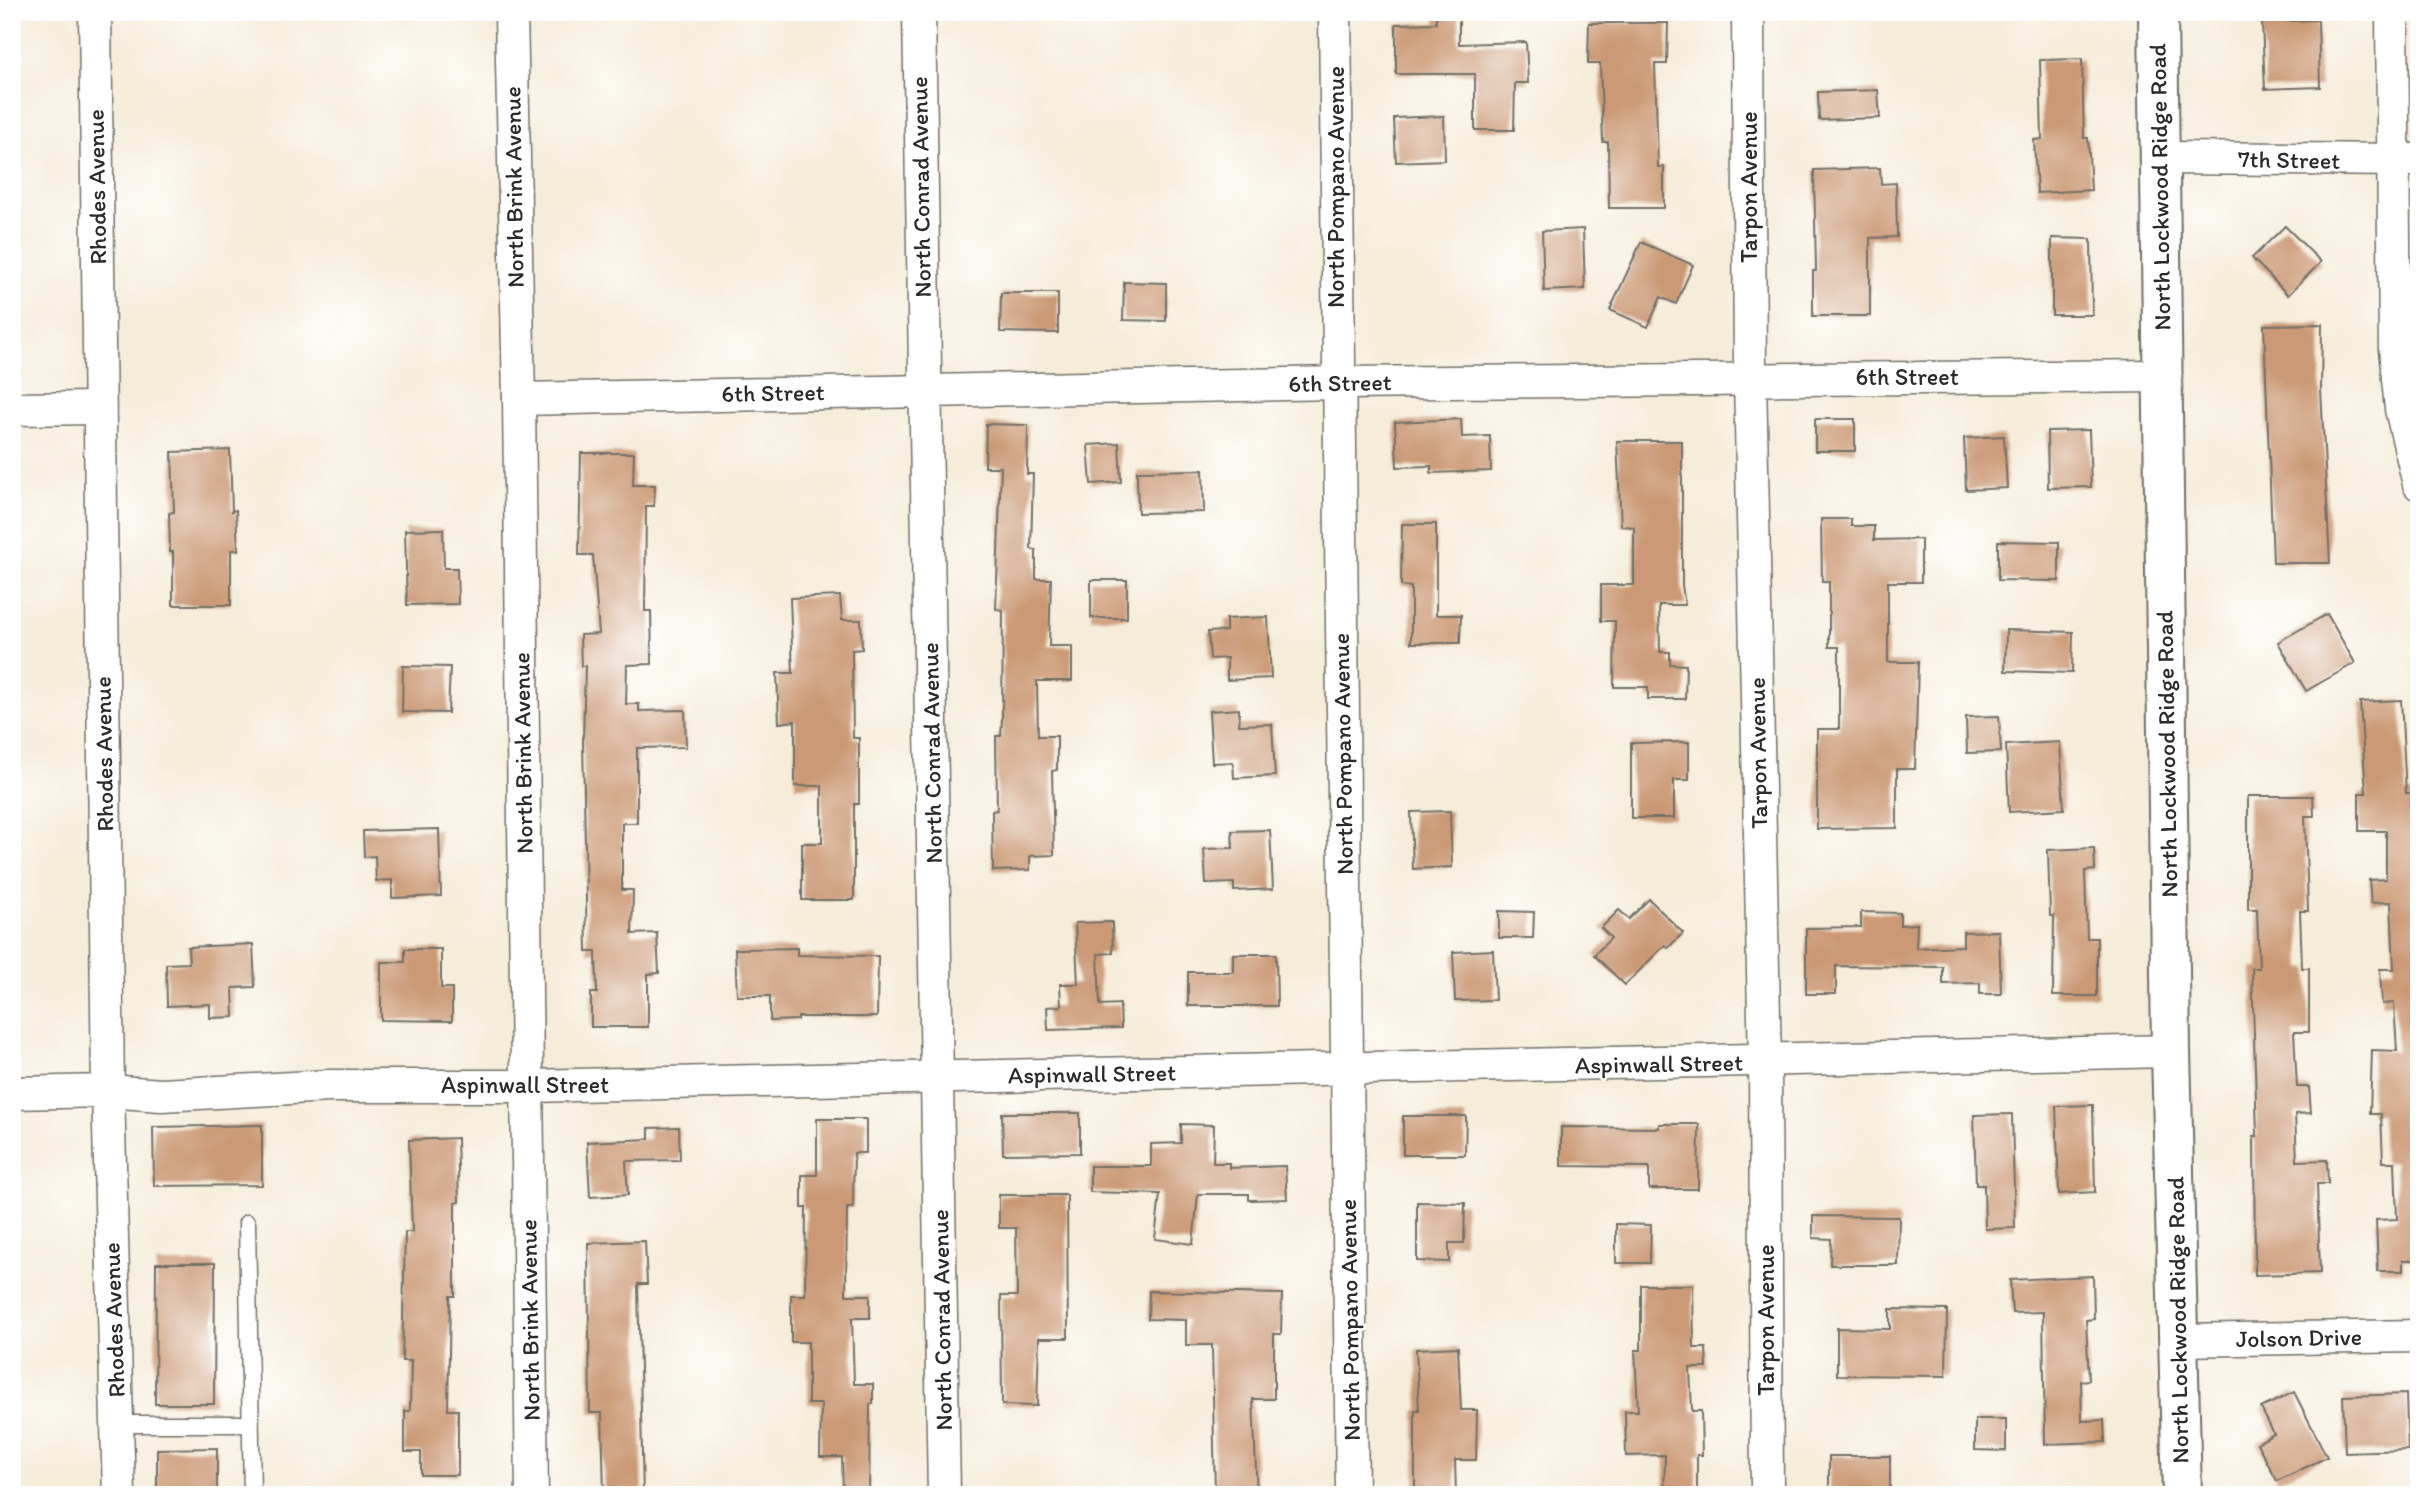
<svg xmlns="http://www.w3.org/2000/svg" width="2431" height="1507" font-family="Itim,sans-serif">
<rect width="100%" height="100%" fill="#fff"/>
<filter id="ink" filterUnits="userSpaceOnUse"><feTurbulence type="fractalNoise" baseFrequency=".0143" numOctaves="2"/><feDisplacementMap in="SourceGraphic" scale="14" xChannelSelector="R" yChannelSelector="G"/><feConvolveMatrix kernelMatrix="1 2 1 2 8 2 1 2 1" color-interpolation-filters="sRGB"/></filter>
<filter id="wash" filterUnits="userSpaceOnUse"><feTurbulence type="fractalNoise" baseFrequency=".00686" numOctaves="4" result="noise"/><feDisplacementMap in="SourceGraphic" scale="28" xChannelSelector="R" yChannelSelector="G"/><feGaussianBlur stdDeviation="1.57" result="paint"/><feColorMatrix in="noise" values="0 0 0 0 0 0 0 0 0 0 0 0 0 0 0 0 0 1.4 0 .05"/><feComposite in="paint" operator="in"/></filter>
<g filter="url(#wash)">
<rect width="100%" height="100%" fill="#f5ecd9"/>
<g id="blocks">
<!-- building -->
<g fill="#cb9975">
<polygon points="1459,15 1459,44 1526,42 1528,83 1515,83 1514,130 1475,130 1475,74 1396,74 1396,24 1436,23 1436,16"/>
<polygon points="2318,20 2320,87 2265,89 2262,22"/>
<polygon points="1589,23 1668,23 1667,64 1655,64 1658,167 1664,167 1664,208 1609,208 1608,142 1603,142 1600,64 1588,64"/>
<polygon points="2082,59 2084,138 2088,138 2091,190 2037,193 2034,140 2042,139 2040,60"/>
<polygon points="1878,90 1880,118 1819,120 1818,92"/>
<polygon points="1444,116 1445,160 1396,162 1394,118"/>
<polygon points="1880,168 1881,184 1896,183 1897,237 1870,238 1870,316 1813,316 1813,271 1816,271 1814,170"/>
<polygon points="2285,226 2321,262 2288,295 2252,258"/>
<polygon points="1583,229 1585,289 1544,291 1542,231"/>
<polygon points="2052,238 2091,239 2092,315 2052,315"/>
<polygon points="1641,242 1693,265 1676,304 1661,297 1648,327 1610,310"/>
<polygon points="1124,282 1166,283 1166,321 1123,320"/>
<polygon points="1001,293 1058,293 1058,333 1000,332"/>
<polygon points="2322,324 2321,390 2330,563 2273,563 2264,325"/>
<polygon points="1461,419 1462,437 1490,436 1491,471 1431,473 1431,466 1397,467 1395,422"/>
<rect x="1815" y="419" width="40" height="32"/>
<polygon points="986,424 1028,425 1027,474 1033,474 1031,549 1036,550 1036,579 1051,579 1049,646 1072,646 1072,681 1037,681 1038,736 1057,736 1057,770 1052,771 1054,855 1030,856 1030,870 993,871 992,811 997,810 996,736 1001,736 1002,718 1003,610 996,609 1001,467 985,467"/>
<polygon points="2089,430 2091,487 2048,488 2047,431"/>
<polygon points="2004,436 2007,488 1966,490 1964,438"/>
<polygon points="1617,441 1682,441 1682,585 1685,605 1659,605 1660,652 1670,652 1670,664 1686,665 1685,699 1648,699 1648,687 1614,687 1615,621 1601,621 1601,585 1634,585 1634,527 1621,526"/>
<polygon points="1119,443 1121,482 1091,484 1088,445"/>
<polygon points="230,450 232,511 236,510 238,550 231,550 231,605 173,605 173,552 170,552 169,513 174,512 172,452"/>
<polygon points="581,453 634,453 633,485 655,485 654,506 646,506 645,611 651,611 652,664 627,665 626,704 639,704 639,711 685,710 686,747 637,748 637,823 622,823 622,890 633,890 632,934 657,933 659,973 648,974 648,1027 591,1027 591,993 597,993 596,952 587,952 583,741 585,666 581,666 580,635 599,634 593,555 579,555"/>
<polygon points="1203,470 1204,512 1138,513 1137,471"/>
<polygon points="1821,519 1851,519 1851,526 1874,526 1874,540 1921,539 1921,582 1888,582 1888,662 1918,662 1915,769 1897,769 1897,828 1817,829 1817,729 1839,729 1839,647 1829,647 1829,582 1822,582"/>
<polygon points="1402,524 1436,524 1436,615 1461,615 1460,643 1411,643 1411,587 1401,586"/>
<polygon points="443,529 444,568 457,568 458,604 407,605 405,530"/>
<polygon points="1998,541 2059,542 2059,581 1998,580"/>
<rect x="1091" y="580" width="36" height="38"/>
<polygon points="840,596 842,620 861,620 862,649 852,650 853,738 859,738 859,804 854,804 854,900 802,900 802,843 822,843 822,786 795,786 795,721 779,723 777,673 793,673 790,598"/>
<polygon points="2327,614 2355,663 2306,691 2278,642"/>
<polygon points="1268,617 1271,678 1227,680 1227,658 1210,659 1208,632 1226,631 1226,619"/>
<polygon points="2006,630 2073,632 2072,673 2005,671"/>
<polygon points="403,666 450,667 448,713 402,712"/>
<polygon points="2401,700 2406,793 2419,793 2419,1260 2403,1260 2403,1271 2378,1271 2376,1220 2397,1219 2395,1162 2383,1162 2381,1114 2370,1114 2372,1050 2397,1051 2394,1003 2382,1004 2380,969 2394,969 2391,902 2371,903 2369,880 2386,879 2386,831 2359,831 2359,793 2366,793 2360,702"/>
<polygon points="1239,709 1239,725 1272,724 1275,776 1234,778 1233,762 1212,763 1209,711"/>
<polygon points="1999,716 2001,752 1967,753 1966,717"/>
<polygon points="1689,742 1689,780 1674,780 1674,818 1631,818 1631,743"/>
<polygon points="2060,742 2064,809 2009,812 2006,745"/>
<polygon points="2248,796 2313,796 2314,816 2305,816 2308,911 2300,911 2302,968 2309,968 2309,1032 2294,1032 2297,1087 2309,1087 2311,1113 2295,1114 2297,1161 2327,1160 2328,1184 2317,1184 2320,1273 2255,1275 2254,1136 2257,1136 2252,968 2259,968 2257,909 2248,909"/>
<polygon points="1450,811 1452,867 1413,869 1411,812"/>
<polygon points="439,829 441,896 392,898 392,880 376,881 375,856 364,857 363,831"/>
<polygon points="1270,830 1273,889 1234,891 1234,883 1206,884 1204,849 1233,848 1232,831"/>
<polygon points="2094,848 2095,870 2085,871 2087,938 2097,938 2097,996 2053,996 2054,916 2050,916 2048,850"/>
<polygon points="1649,899 1683,933 1668,948 1665,945 1625,985 1594,955 1611,938 1601,928 1619,910 1629,919"/>
<polygon points="1499,911 1534,912 1533,938 1499,938"/>
<polygon points="1861,912 1900,913 1900,925 1917,924 1916,948 1963,946 1963,932 1999,931 2001,994 1980,994 1980,983 1943,984 1943,967 1836,966 1836,994 1806,994 1806,928 1861,927"/>
<polygon points="1112,922 1113,953 1098,954 1100,1005 1120,1004 1121,1028 1048,1030 1047,1007 1061,1006 1060,984 1078,984 1075,923"/>
<polygon points="253,944 255,987 233,988 234,1017 210,1018 210,1004 167,1006 166,964 189,963 188,947"/>
<polygon points="797,948 797,955 878,956 877,1017 798,1017 798,1020 770,1021 770,996 737,996 735,949"/>
<polygon points="405,949 441,949 441,988 452,988 452,1021 381,1020 381,962 405,962"/>
<polygon points="1493,950 1495,1000 1455,1001 1453,952"/>
<polygon points="1233,954 1276,954 1277,1006 1188,1006 1188,972 1233,972"/>
<polygon points="2093,1105 2095,1192 2059,1194 2056,1106"/>
<polygon points="1002,1113 1080,1113 1080,1153 1003,1154"/>
<polygon points="2012,1114 2015,1228 1985,1229 1984,1185 1976,1185 1974,1115"/>
<polygon points="1403,1116 1466,1116 1465,1155 1403,1155"/>
<polygon points="817,1119 866,1119 866,1153 854,1153 853,1208 847,1208 846,1295 870,1295 870,1318 852,1318 854,1384 873,1384 873,1404 870,1404 869,1495 843,1495 842,1457 820,1457 821,1404 808,1404 808,1342 791,1342 791,1295 805,1295 806,1208 802,1208 802,1175 817,1175"/>
<polygon points="1181,1124 1214,1125 1213,1163 1229,1163 1229,1168 1285,1166 1287,1199 1249,1200 1249,1194 1198,1194 1193,1244 1155,1239 1160,1194 1090,1192 1090,1166 1151,1166 1151,1144 1181,1143"/>
<polygon points="1659,1124 1699,1124 1698,1189 1649,1189 1649,1167 1561,1166 1561,1127 1659,1128"/>
<polygon points="262,1125 262,1185 154,1186 153,1127"/>
<polygon points="679,1127 680,1160 626,1161 628,1195 590,1197 587,1142 649,1139 649,1128"/>
<polygon points="457,1138 459,1202 455,1203 455,1296 450,1296 448,1410 458,1410 458,1475 421,1475 421,1452 405,1452 405,1411 410,1411 411,1361 402,1361 405,1232 412,1232 409,1140"/>
<polygon points="999,1195 1067,1195 1068,1338 1039,1338 1037,1406 1002,1405 1001,1296 1017,1296 1016,1228 999,1228"/>
<polygon points="1417,1202 1465,1203 1464,1243 1449,1243 1449,1262 1417,1261"/>
<polygon points="1813,1216 1899,1217 1898,1265 1830,1265 1831,1239 1813,1238"/>
<polygon points="1616,1224 1651,1225 1650,1263 1616,1263"/>
<polygon points="645,1241 647,1284 638,1284 643,1495 604,1495 602,1413 590,1413 588,1243"/>
<polygon points="156,1263 215,1263 214,1404 155,1404"/>
<polygon points="2093,1276 2094,1319 2086,1320 2089,1380 2081,1381 2082,1421 2104,1420 2105,1442 2045,1444 2043,1312 2012,1313 2010,1280"/>
<polygon points="1641,1285 1693,1285 1694,1348 1706,1348 1707,1368 1690,1368 1692,1411 1701,1411 1702,1455 1697,1455 1697,1495 1664,1495 1665,1455 1626,1456 1625,1411 1638,1411 1635,1350 1641,1350"/>
<polygon points="1149,1291 1282,1294 1281,1334 1274,1334 1274,1399 1253,1399 1257,1495 1215,1495 1212,1345 1186,1345 1186,1320 1148,1319"/>
<polygon points="1890,1309 1947,1310 1946,1376 1837,1375 1837,1328 1890,1329"/>
<polygon points="1458,1347 1461,1410 1477,1410 1476,1460 1455,1460 1456,1495 1415,1495 1415,1410 1419,1410 1416,1349"/>
<polygon points="2294,1392 2327,1457 2277,1481 2257,1443 2274,1434 2261,1408"/>
<polygon points="2406,1394 2408,1450 2345,1452 2343,1396"/>
<polygon points="1975,1419 2006,1419 2006,1451 1975,1450"/>
<polygon points="217,1448 217,1495 157,1495 157,1449"/>
<rect x="1829" y="1456" width="61" height="39"/>
</g>
</g>
</g>
<g filter="url(#ink)">
<use href="#blocks" fill-opacity="0" stroke="#726f68" stroke-width="2"/>
<g fill="none" stroke-linecap="round" stroke-linejoin="round">
<!-- service casing -->
<g stroke="#726f68" stroke-width="19">
<g id="service">
<polyline points="247,1223 252,1495"/>
<polyline points="117,1424 250,1424"/>
</g>
</g>
<!-- minor casing -->
<g stroke="#726f68" stroke-width="35">
<g id="minor">
<polyline points="95,12 108,1091 119,1495"/>
<polyline points="511,12 519,399 532,1495"/>
<path d="M 919,12 C 924,507 939,1000 944,1495"/>
<polyline points="1335,12 1352,1495"/>
<polyline points="1748,12 1750,378 1765,1062 1767,1495"/>
<polyline points="2392,12 2395,349 2401,409 2419,484"/>
<polyline points="2159,158 2419,160"/>
<polyline points="519,399 1338,383 2162,376"/>
<polyline points="12,409 99,408"/>
<polyline points="12,1093 108,1091 161,1095 329,1086 527,1086 2171,1051"/>
<polyline points="2180,1340 2419,1336"/>
</g>
</g>
<!-- tertiary casing -->
<g stroke="#726f68" stroke-width="42">
<polyline id="tertiary" points="2158,12 2171,1051 2182,1495"/>
</g>
<!-- service -->
<use href="#service" stroke="#fff" stroke-width="16"/>
<!-- minor -->
<use href="#minor" stroke="#fff" stroke-width="32"/>
<!-- tertiary -->
<use href="#tertiary" stroke="#fff" stroke-width="38"/>
</g>
</g>
<g text-anchor="middle" stroke-width="5" stroke-linejoin="round" paint-order="stroke">
<!-- street labels -->
<g font-size="24" fill="#2b2b2b" stroke="#fff">
<text transform="translate(2289 160) rotate(1)" y="8">7th Street</text>
<text transform="translate(97 187) rotate(-91)" y="8">Rhodes Avenue</text>
<text transform="translate(514 187) rotate(-91)" y="8">North Brink Avenue</text>
<text transform="translate(921 187) rotate(-91)" y="8">North Conrad Avenue</text>
<text transform="translate(1336 187) rotate(-90)" y="8">North Pompano Avenue</text>
<text transform="translate(1749 187) rotate(-90)" y="8">Tarpon Avenue</text>
<text transform="translate(2160 187) rotate(-91)" y="8">North Lockwood Ridge Road</text>
<text x="1907" y="385">6th Street</text>
<text transform="translate(1340 383) rotate(-1)" y="8">6th Street</text>
<text transform="translate(773 393) rotate(-1)" y="8">6th Street</text>
<text transform="translate(523 753) rotate(-91)" y="8">North Brink Avenue</text>
<text transform="translate(932 753) rotate(-91)" y="8">North Conrad Avenue</text>
<text transform="translate(1758 753) rotate(-91)" y="8">Tarpon Avenue</text>
<text transform="translate(104 754) rotate(-91)" y="8">Rhodes Avenue</text>
<text transform="translate(1343 754) rotate(-91)" y="8">North Pompano Avenue</text>
<text transform="translate(2167 754) rotate(-91)" y="8">North Lockwood Ridge Road</text>
<text transform="translate(1659 1064) rotate(-1)" y="8">Aspinwall Street</text>
<text transform="translate(1092 1074) rotate(-1)" y="8">Aspinwall Street</text>
<text x="525" y="1093">Aspinwall Street</text>
<text transform="translate(114 1320) rotate(-92)" y="8">Rhodes Avenue</text>
<text transform="translate(530 1320) rotate(-91)" y="8">North Brink Avenue</text>
<text transform="translate(942 1320) rotate(-91)" y="8">North Conrad Avenue</text>
<text transform="translate(1350 1320) rotate(-91)" y="8">North Pompano Avenue</text>
<text transform="translate(1766 1320) rotate(-90)" y="8">Tarpon Avenue</text>
<text transform="translate(2178 1320) rotate(-91)" y="8">North Lockwood Ridge Road</text>
<text transform="translate(2299 1338) rotate(-1)" y="8">Jolson Drive</text>
</g>
</g>
<!-- margin -->
<rect width="2431" height="1507" fill="none" stroke="#fff" stroke-width="42"/>
</svg>
